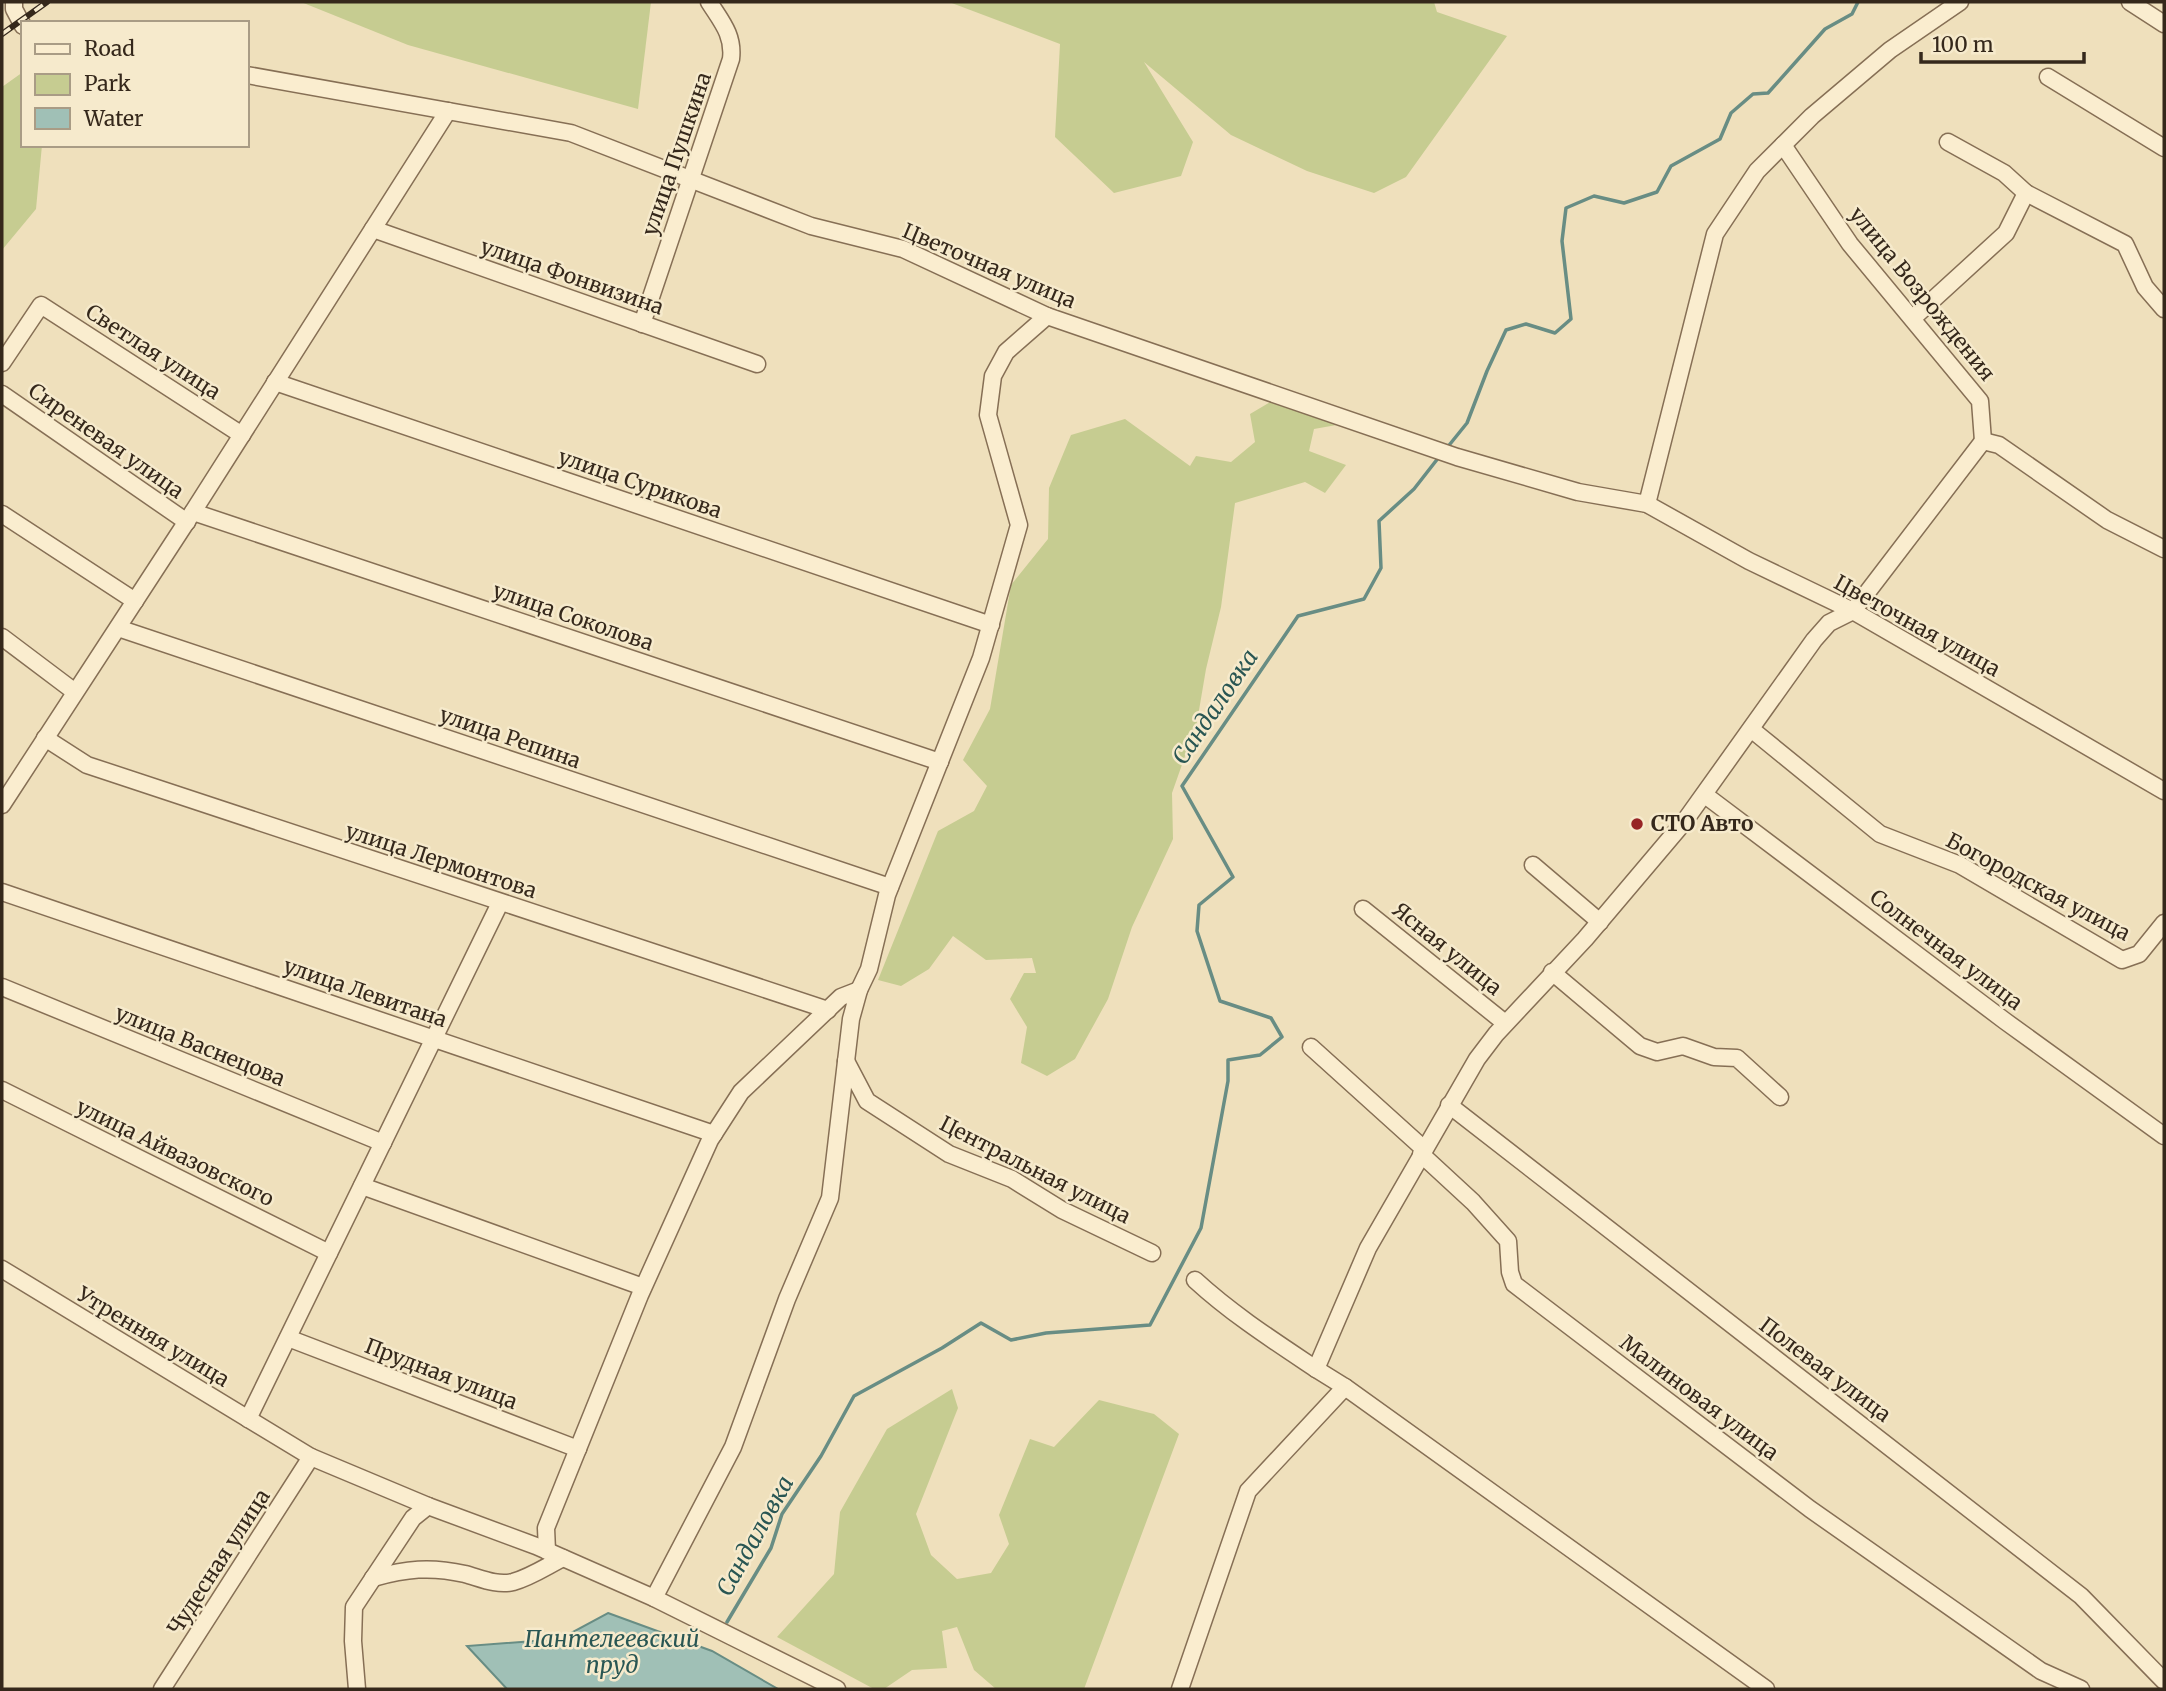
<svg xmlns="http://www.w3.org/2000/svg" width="2166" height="1691" font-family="Merriweather,serif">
<rect width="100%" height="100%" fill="#efe0bc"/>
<!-- green -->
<g fill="#c6cc91">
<polygon points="301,2 651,2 638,109 408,45"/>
<polygon points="949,2 1434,2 1437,12 1507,36 1406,177 1374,193 1307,171 1231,135 1144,62 1193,142 1181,176 1114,193 1055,137 1060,44"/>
<polygon points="23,72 23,145 42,145 36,209 2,250 2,87"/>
<polygon points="1279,397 1342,424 1314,429 1309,451 1346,465 1325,493 1305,482 1235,503 1221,607 1206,669 1197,722 1172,793 1173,839 1132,927 1108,999 1075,1059 1047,1076 1021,1063 1027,1027 1010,999 1024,973 1036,973 1032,958 986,960 953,936 929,969 901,986 878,980 938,831 974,811 987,786 963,760 990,709 1011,585 1048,539 1049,488 1071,435 1125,419 1190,466 1196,456 1231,462 1255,442 1250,414"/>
<polygon points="952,1389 958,1408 916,1514 931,1555 957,1579 991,1573 1009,1544 999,1515 1030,1439 1054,1447 1099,1400 1154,1414 1179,1434 1084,1689 996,1689 974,1670 957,1627 942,1631 947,1668 912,1670 884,1689 874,1689 777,1637 834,1574 840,1512 887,1429"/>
</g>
<!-- water -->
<polygon fill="#a0c0b6" stroke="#688d84" stroke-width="2" points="608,1613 712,1651 778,1689 507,1689 467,1646 560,1639"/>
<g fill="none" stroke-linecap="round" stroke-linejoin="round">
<!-- stream -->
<g stroke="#688d84" stroke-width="3.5">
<polyline points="1446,449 1467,423 1487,371 1506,330 1526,324 1555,333 1571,319 1562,241 1566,208 1594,196 1624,203 1657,192 1671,166 1720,139 1731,113 1753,94 1768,93 1825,29 1852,14 1858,2"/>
<polyline points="727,1622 771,1548 782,1514 821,1456 854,1396 942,1348 981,1323 1011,1340 1046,1333 1150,1325 1201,1228 1228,1081 1228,1060 1260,1055 1282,1037 1271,1018 1220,1001 1197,931 1199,905 1233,877 1182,786 1298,616 1364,599 1381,568 1379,521 1414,489 1439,457"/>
</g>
<!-- minor casing -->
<g stroke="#866f55" stroke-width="19">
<g id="minor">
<polyline points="14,2 14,9 23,26"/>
<polyline points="2130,2 2164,24"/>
<polyline points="247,75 571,133 811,226 903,249 1047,316 1457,457 1578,492 1647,504 1749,561 1853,611 2164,791"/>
<polyline points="2048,77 2164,148"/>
<polyline points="1948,142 2004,173 2026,193 2125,244 2145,287 2164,309"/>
<polyline points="1783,145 1850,244 1980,401 1983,441"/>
<polyline points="373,229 757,364"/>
<polyline points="1913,318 2006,233 2026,193"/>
<path d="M 642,324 L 731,59 C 734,35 721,21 709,2"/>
<polyline points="2,363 41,305 242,435"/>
<polyline points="275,382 991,625"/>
<polyline points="2,394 187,522"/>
<polyline points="1983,441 1999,445 2107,520 2164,549"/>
<polyline points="1647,504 1715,234 1757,171 1812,116 1890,50 1960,2"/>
<polyline points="193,512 940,762"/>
<polyline points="2,514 135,601"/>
<polyline points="118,628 890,887"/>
<polyline points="2,637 75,692"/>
<polyline points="1751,729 1880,834 1960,865 2122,960 2139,954 2164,923"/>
<polyline points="45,738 87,765 828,1010"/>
<polyline points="1705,795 2005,1021 2164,1136"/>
<polyline points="2,805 189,518 448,111"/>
<polyline points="1533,865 1600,922"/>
<polyline points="2,892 714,1134"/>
<polyline points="1363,909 1505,1023"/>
<polyline points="1552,972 1640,1046 1657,1052 1683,1046 1714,1057 1737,1058 1780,1097"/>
<polyline points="2,987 383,1143"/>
<polyline points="1311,1047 1424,1149"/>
<polyline points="846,1061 867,1101 949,1154 1012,1179 1062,1210 1152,1253"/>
<polyline points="2,1090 329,1253"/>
<polyline points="1449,1105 2081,1596 2164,1681"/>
<polyline points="1421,1154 1473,1202 1508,1241 1510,1272 1514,1284 1810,1509 2041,1671 2081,1689"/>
<polyline points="362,1186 643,1287"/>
<polyline points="2,1269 311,1457 428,1506 536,1546 654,1598 837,1689"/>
<path d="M 1195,1280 C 1232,1314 1274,1341 1316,1369"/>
<polyline points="288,1338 578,1449"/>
<polyline points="248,1419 500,903"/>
<polyline points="547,1551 546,1528 640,1295 710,1140 741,1092 841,997 859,990"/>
<path d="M 373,1578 C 406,1569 430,1566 465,1574 C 480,1578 497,1586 513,1582 C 531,1577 547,1566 563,1558"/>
<polyline points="654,1598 733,1447 787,1299 830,1198 851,1019 859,990 869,969 887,895 981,658 1019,525 988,415 993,376 1006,352 1047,316"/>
<polyline points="162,1689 311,1457"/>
<polyline points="357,1689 353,1641 354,1607 413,1518 428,1506"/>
<polyline points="1180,1689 1248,1491 1345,1387"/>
<polyline points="1766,1689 1345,1387 1316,1369 1368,1248 1477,1059 1496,1034 1585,939 1684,822 1814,640 1829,623 1853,611 1983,441"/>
</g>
</g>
<!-- minor -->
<use href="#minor" stroke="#faedcf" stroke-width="16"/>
<!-- rail casing -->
<g stroke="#35281b" stroke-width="6">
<polyline id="rail" points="2,34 47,2"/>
</g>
<!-- rail -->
<use href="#rail" stroke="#f6eacc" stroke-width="3.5" stroke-dasharray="10" stroke-linecap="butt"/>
</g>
<!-- markers -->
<circle fill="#972425" stroke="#f6eacc" stroke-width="2.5" cx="1637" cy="824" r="7"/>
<g text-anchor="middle" stroke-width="5" stroke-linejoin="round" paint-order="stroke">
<!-- street labels -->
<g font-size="21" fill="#35281b" stroke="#f6eacc">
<text transform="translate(677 154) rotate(-71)" y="7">улица Пушкина</text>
<text transform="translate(989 266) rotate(23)" y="7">Цветочная улица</text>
<text transform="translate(572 277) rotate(19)" y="7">улица Фонвизина</text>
<text transform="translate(1922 294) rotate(51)" y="7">улица Возрождения</text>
<text transform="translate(153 352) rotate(33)" y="7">Светлая улица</text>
<text transform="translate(106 441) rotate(35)" y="7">Сиреневая улица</text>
<text transform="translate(640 484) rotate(19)" y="7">улица Сурикова</text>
<text transform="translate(573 617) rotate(19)" y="7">улица Соколова</text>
<text transform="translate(1917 626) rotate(29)" y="7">Цветочная улица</text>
<text transform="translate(510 738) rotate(19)" y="7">улица Репина</text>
<text transform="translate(441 861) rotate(18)" y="7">улица Лермонтова</text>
<text transform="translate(2038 887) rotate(28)" y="7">Богородская улица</text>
<text transform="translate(1447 949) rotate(39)" y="7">Ясная улица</text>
<text transform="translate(1946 950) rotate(37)" y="7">Солнечная улица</text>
<text transform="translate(365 993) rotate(19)" y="7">улица Левитана</text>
<text transform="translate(200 1046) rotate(22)" y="7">улица Васнецова</text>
<text transform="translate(175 1153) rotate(26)" y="7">улица Айвазовского</text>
<text transform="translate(1035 1170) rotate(27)" y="7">Центральная улица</text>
<text transform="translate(153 1337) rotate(31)" y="7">Утренняя улица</text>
<text transform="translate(1825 1370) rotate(37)" y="7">Полевая улица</text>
<text transform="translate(441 1374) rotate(21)" y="7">Прудная улица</text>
<text transform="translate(1699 1398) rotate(37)" y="7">Малиновая улица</text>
<text transform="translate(219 1562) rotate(-57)" y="7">Чудесная улица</text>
</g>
<!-- poi labels -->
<g font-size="21" font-weight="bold" fill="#35281b" stroke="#f6eacc" text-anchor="start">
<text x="1651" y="831">СТО Авто</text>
</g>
<!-- water labels -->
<g font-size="23" font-style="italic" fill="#295653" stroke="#f6eacc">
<text transform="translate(1215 707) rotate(-56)" y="8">Сандаловка</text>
<text transform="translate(755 1536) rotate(-61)" y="8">Сандаловка</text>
<text x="612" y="1647">Пантелеевский<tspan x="612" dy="26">пруд</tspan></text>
</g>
</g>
<!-- border -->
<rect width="2166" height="1691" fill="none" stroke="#35281b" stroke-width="7"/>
<!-- legend -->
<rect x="21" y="21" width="228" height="126" fill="#f6eacc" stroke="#a99c85" stroke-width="2"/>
<rect x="35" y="44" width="35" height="10" fill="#faedcf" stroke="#a99c85" stroke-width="2"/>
<text x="84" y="56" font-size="21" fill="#35281b">Road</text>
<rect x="35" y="74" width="35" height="21" fill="#c6cc91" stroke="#a99c85" stroke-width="2"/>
<text x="84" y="91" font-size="21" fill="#35281b">Park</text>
<rect x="35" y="108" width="35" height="21" fill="#a0c0b6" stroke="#a99c85" stroke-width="2"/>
<text x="84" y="126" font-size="21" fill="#35281b">Water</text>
<!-- scale -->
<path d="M1921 52v10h163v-10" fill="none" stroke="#35281b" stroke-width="3.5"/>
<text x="1932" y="52" font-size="21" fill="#35281b" stroke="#f6eacc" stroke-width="5" paint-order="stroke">100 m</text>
</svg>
